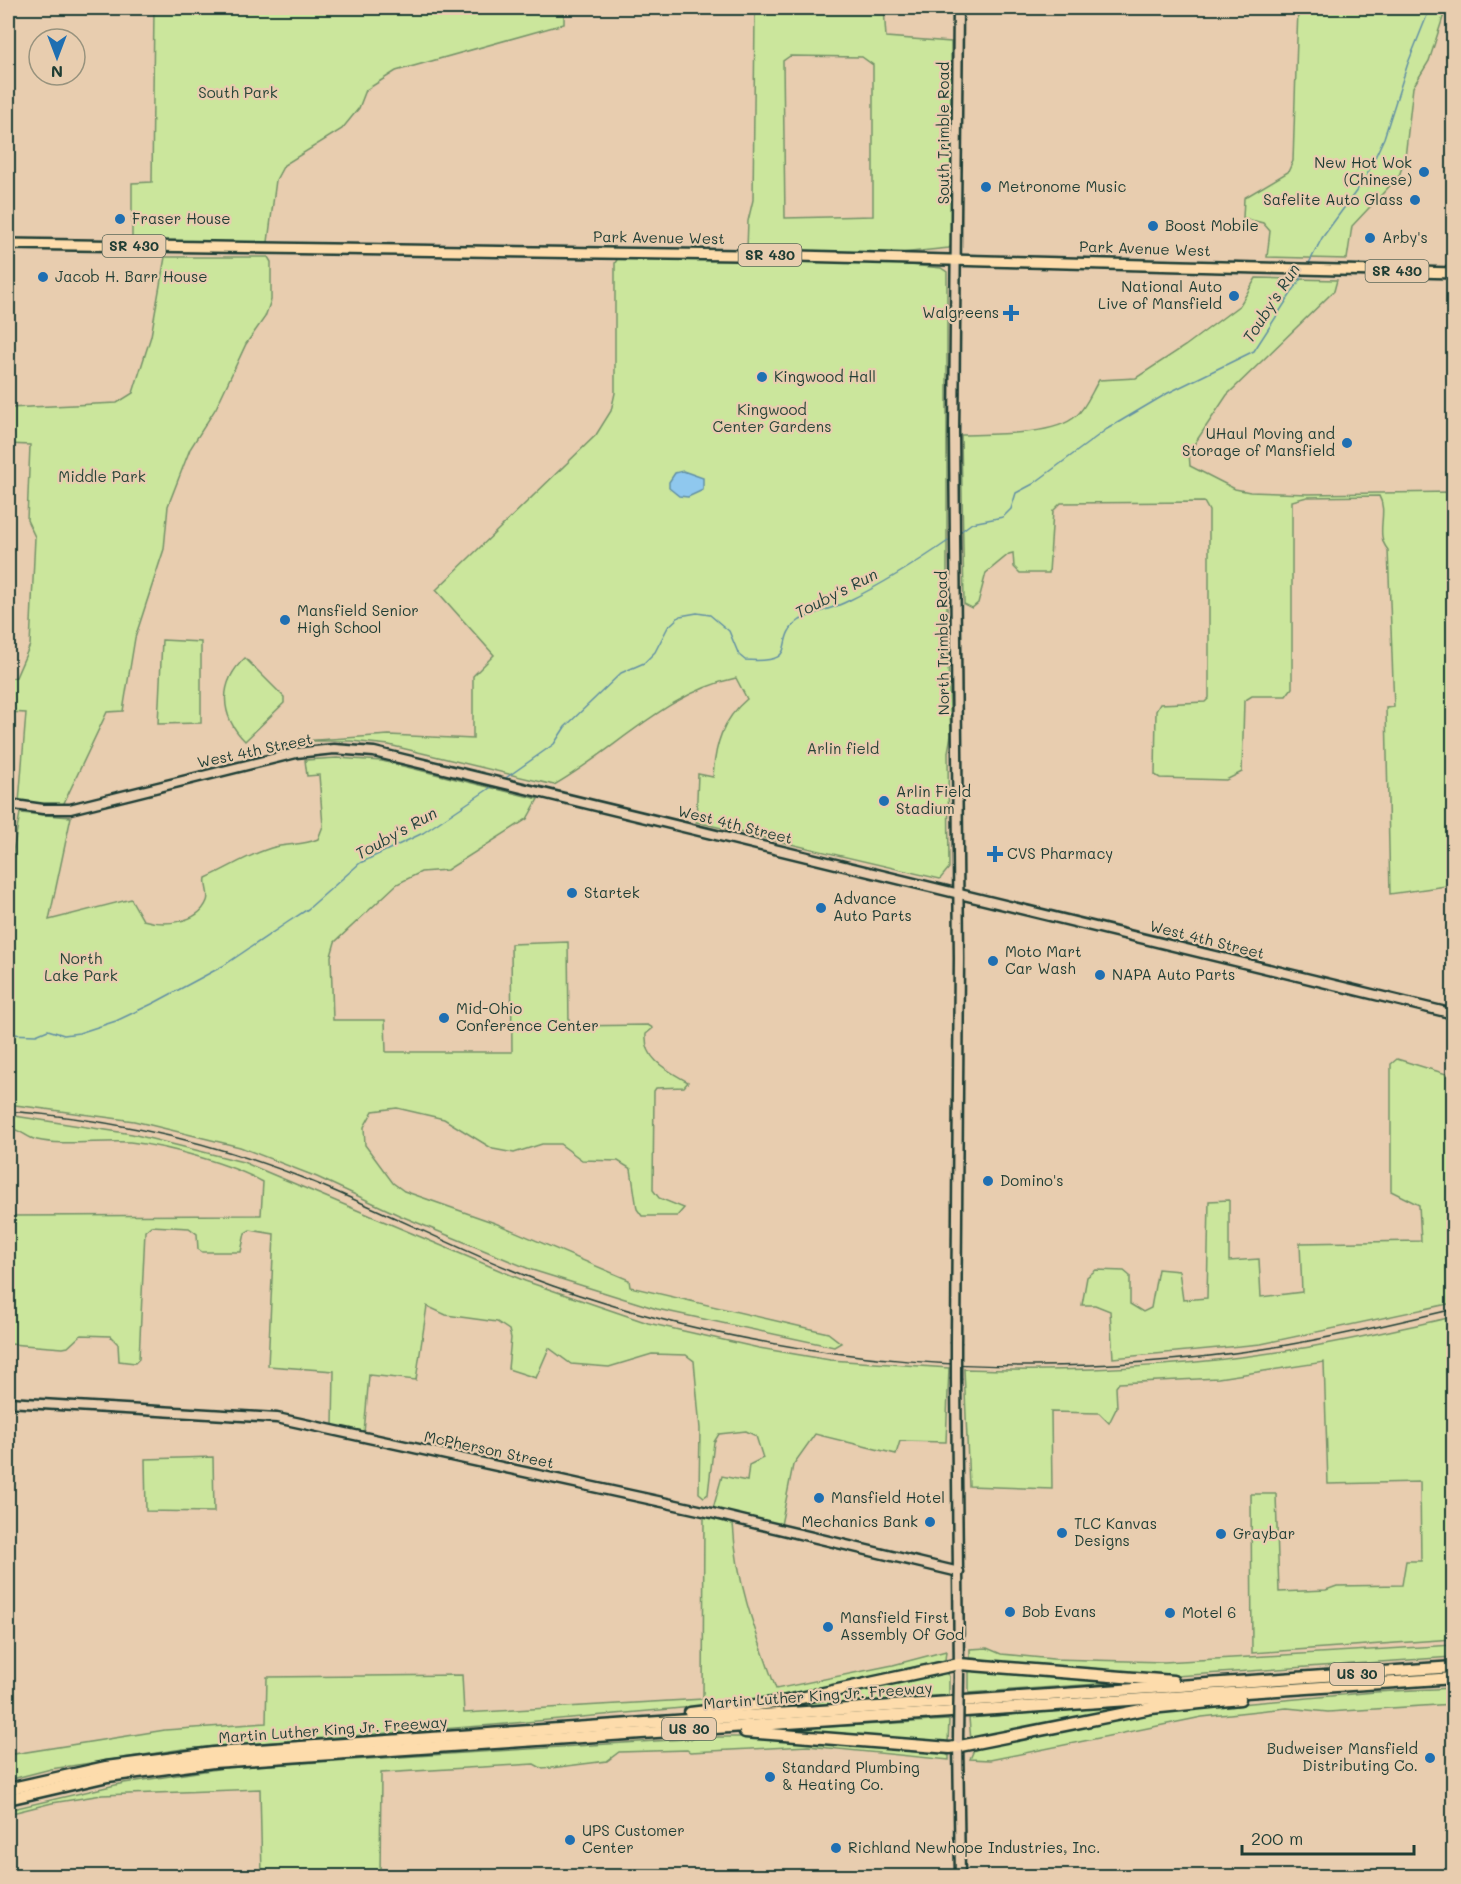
<svg xmlns="http://www.w3.org/2000/svg" width="1461" height="1884" font-family="Mali,sans-serif">
<rect width="100%" height="100%" fill="#e8cdaf"/>
<filter id="ink" filterUnits="userSpaceOnUse"><feTurbulence type="fractalNoise" baseFrequency=".0167" numOctaves="2"/><feDisplacementMap in="SourceGraphic" scale="12" xChannelSelector="R" yChannelSelector="G"/><feConvolveMatrix kernelMatrix="1 2 1 2 8 2 1 2 1" color-interpolation-filters="sRGB"/></filter>
<g filter="url(#ink)">
<!-- green -->
<g fill="#cbe69c" stroke="#759268" stroke-width="1.5" fill-rule="evenodd">
<polygon points="154,8 564,8 564,24 396,71 366,90 359,108 342,129 284,165 276,180 268,242 132,241 132,183 152,182"/>
<path d="M 750,8 L 884,8 L 886,37 L 951,42 L 951,245 L 949,248 L 901,253 L 747,249 L 748,221 L 753,200 L 755,15 ZM 790,56 L 862,57 L 873,65 L 873,216 L 785,218 L 783,61 Z"/>
<polygon points="1298,8 1446,8 1429,61 1413,87 1405,158 1399,176 1352,226 1347,259 1267,257 1270,231 1263,223 1243,218 1244,198 1288,172 1293,161"/>
<polygon points="165,257 268,257 271,262 271,300 265,317 246,344 216,408 190,449 168,506 164,549 135,638 123,711 107,712 63,805 19,803 26,713 8,712 8,679 16,677 30,645 35,537 27,520 30,445 8,444 8,408 117,403 133,393 151,336"/>
<path d="M 618,258 L 891,263 L 941,268 L 947,272 L 947,638 L 951,735 L 948,752 L 949,868 L 940,879 L 696,822 L 698,774 L 713,777 C 715,745 722,720 747,699 L 736,678 C 667,692 614,751 554,785 L 389,745 L 351,741 L 302,741 L 389,735 L 473,739 L 473,676 L 494,655 L 436,590 L 596,435 L 611,411 L 615,393 L 615,263 Z"/>
<path d="M 1256,278 L 1337,280 L 1334,291 L 1227,395 L 1189,452 L 1190,466 L 1235,489 L 1250,492 L 1308,494 L 1453,492 L 1453,885 L 1390,894 L 1386,708 L 1394,707 L 1388,550 C 1374,534 1389,513 1379,496 L 1307,497 L 1292,501 L 1292,688 L 1286,696 L 1252,696 L 1244,701 L 1242,772 L 1226,780 L 1160,778 L 1155,775 L 1156,711 L 1160,704 L 1205,702 L 1209,698 L 1209,511 L 1204,502 L 1061,503 L 1053,511 L 1049,573 L 1020,573 L 1014,567 L 1013,553 L 1009,554 L 986,573 L 978,603 L 972,608 L 964,604 L 961,435 C 990,434 1054,436 1076,416 C 1086,408 1092,391 1099,380 L 1136,378 L 1185,346 L 1240,305 Z"/>
<polygon points="162,640 201,642 201,723 158,724"/>
<path d="M 245,658 L 284,697 L 284,703 L 245,741 C 220,716 218,683 245,658 Z"/>
<path d="M 337,758 L 382,761 L 538,799 L 527,819 L 447,870 L 421,872 L 397,884 L 335,942 L 331,956 L 333,1020 L 385,1020 L 386,1052 L 512,1052 L 511,944 L 568,942 L 569,1026 L 648,1025 L 653,1028 L 646,1034 C 644,1061 669,1071 688,1082 L 684,1087 L 656,1088 L 654,1091 L 653,1190 L 659,1198 L 684,1208 L 677,1216 L 642,1216 L 637,1209 L 631,1169 L 618,1161 L 582,1160 L 560,1144 L 542,1144 L 514,1153 L 493,1149 L 444,1119 L 397,1108 L 373,1111 L 364,1127 L 365,1145 L 393,1183 L 404,1191 L 495,1223 L 629,1280 L 630,1287 L 828,1333 L 841,1343 L 834,1347 L 657,1309 L 532,1270 L 401,1216 L 317,1177 L 240,1147 L 134,1121 L 8,1104 L 8,880 L 20,813 L 71,817 L 49,920 L 131,899 L 143,920 C 163,926 198,924 207,901 C 210,894 204,886 206,878 C 228,868 248,855 271,848 C 287,843 303,846 318,839 L 323,826 L 319,775 L 307,776 L 305,760 Z"/>
<polygon points="1397,1059 1453,1076 1453,1303 1261,1344 1113,1358 1110,1311 1095,1305 1082,1305 1087,1277 1096,1270 1124,1271 1130,1276 1130,1304 1143,1312 1151,1308 1158,1269 1179,1271 1183,1300 1207,1298 1209,1201 1229,1200 1229,1261 1259,1259 1261,1297 1302,1292 1300,1243 1421,1241 1419,1205 1391,1191 1391,1064"/>
<path d="M 8,1115 L 132,1134 L 243,1162 L 525,1281 L 648,1323 L 759,1348 L 830,1360 L 949,1368 L 946,1442 L 900,1441 L 896,1454 L 815,1434 L 793,1465 L 781,1525 L 713,1509 L 722,1476 L 747,1481 L 749,1465 L 763,1458 L 756,1436 L 746,1431 L 719,1434 L 714,1442 L 708,1494 L 704,1497 L 699,1493 L 700,1429 L 694,1361 L 686,1355 L 652,1354 L 609,1367 L 571,1364 L 549,1348 L 536,1378 L 508,1369 L 511,1338 L 509,1330 L 497,1322 L 446,1315 L 427,1306 L 416,1380 L 369,1375 L 364,1433 L 333,1426 L 334,1371 L 268,1366 L 274,1234 L 250,1230 L 245,1233 L 241,1252 L 202,1252 L 198,1249 L 197,1234 L 189,1228 L 151,1226 L 145,1231 L 139,1359 L 135,1363 L 119,1361 L 118,1344 L 110,1336 L 81,1335 L 68,1347 L 63,1348 L 10,1344 L 8,1342 L 8,1216 L 261,1215 L 263,1182 C 231,1164 167,1146 130,1142 C 104,1140 61,1146 37,1140 C 26,1138 19,1128 8,1128 Z"/>
<path d="M 1453,1317 L 1453,1639 L 1252,1653 L 1251,1494 L 1276,1494 L 1279,1592 L 1326,1590 L 1337,1586 L 1402,1585 L 1406,1561 L 1421,1561 L 1420,1482 L 1328,1484 L 1324,1362 L 1218,1378 L 1119,1383 L 1116,1387 L 1117,1407 L 1109,1423 L 1099,1413 L 1051,1412 L 1052,1489 L 969,1486 L 964,1369 C 1075,1373 1187,1367 1297,1349 C 1349,1341 1401,1328 1453,1317 Z"/>
<polygon points="213,1457 214,1512 146,1511 145,1459"/>
<path d="M 704,1516 L 733,1523 C 736,1582 756,1634 776,1689 L 893,1665 L 946,1651 L 945,1660 L 772,1700 L 494,1725 L 183,1749 L 51,1769 L 8,1780 L 8,1755 L 165,1730 L 266,1723 L 267,1677 L 462,1675 L 464,1713 L 703,1699 Z"/>
<polygon points="1454,1645 1453,1657 1176,1676 1115,1674 970,1658 970,1649 987,1648 1001,1654 1053,1659 1164,1662"/>
<polygon points="973,1669 1126,1682 969,1693 969,1672"/>
<polygon points="944,1671 949,1676 949,1695 780,1707"/>
<polygon points="1453,1688 1453,1704 1328,1712 1287,1708 1202,1717 990,1760 970,1759 974,1750 981,1748 1162,1711 1375,1692"/>
<polygon points="1143,1705 971,1741 969,1718"/>
<polygon points="949,1720 948,1743 793,1730 793,1729"/>
<polygon points="719,1737 765,1737 941,1751 949,1756 949,1760 808,1746 690,1752 687,1750 619,1752 607,1761 543,1769 534,1764 381,1773 380,1876 262,1876 260,1789 102,1795 52,1803 8,1814 8,1810 124,1783 224,1768"/>
</g>
<!-- water -->
<polygon fill="#8fc8ee" stroke="#6290a4" stroke-width="1.5" points="683,471 703,478 703,490 688,497 679,496 669,488 669,482 675,473"/>
<g fill="none" stroke-linecap="round" stroke-linejoin="round">
<!-- stream -->
<g stroke="#6290a4" stroke-width="1.5">
<polyline points="1308,265 1322,238 1365,179 1384,138 1408,63 1430,8"/>
<polyline points="960,532 972,523 1003,517 1011,509 1016,493 1033,484 1107,429 1168,393 1254,351 1305,272"/>
<path d="M 503,780 L 554,744 L 565,727 L 621,673 L 644,663 L 655,652 L 668,627 L 680,616 L 697,613 L 710,615 L 729,631 L 739,655 L 745,660 C 805,664 770,640 800,620 C 814,612 833,609 848,601 C 883,584 918,562 951,539"/>
<polyline points="8,1034 36,1035 48,1030 64,1035 79,1033 116,1021 154,1003 223,966 288,922 308,909 360,863 423,833 496,784"/>
</g>
<!-- secondary casing -->
<g stroke="#1f3d34" stroke-width="13">
<g id="secondary">
<polyline points="8,804 43,809 70,809 296,753 334,749 374,752 1454,1014"/>
<polyline points="956,1342 959,958 954,433 958,8"/>
<polyline points="956,1380 959,1668"/>
<polyline points="8,1402 277,1418 699,1510 959,1572"/>
<polyline points="958,1742 960,1876"/>
</g>
</g>
<!-- primary casing -->
<g stroke="#1f3d34" stroke-width="14">
<polyline id="primary" points="8,244 798,256 1454,273"/>
</g>
<!-- highway casing -->
<g stroke="#1f3d34" stroke-width="15">
<g id="highway">
<polyline points="690,1713 782,1702 959,1664 1173,1681"/>
<polyline points="745,1732 950,1748 1151,1708 1240,1699"/>
<polyline points="8,1789 106,1767 213,1753 1454,1667"/>
<polyline points="8,1799 108,1776 213,1762 1454,1678"/>
</g>
</g>
<!-- secondary -->
<use href="#secondary" stroke="#e8cdaf" stroke-width="8"/>
<!-- primary -->
<use href="#primary" stroke="#fddcac" stroke-width="9"/>
<!-- highway -->
<use href="#highway" stroke="#fddcac" stroke-width="10"/>
<!-- rail -->
<path stroke="#1f3d34" stroke-width="1.5" d="M 8,1111 C 113,1119 215,1142 313,1182 C 394,1215 470,1256 553,1286 C 779,1366 1027,1384 1263,1349 C 1327,1339 1390,1324 1454,1309"/>
<!-- secondary-bridge casing -->
<g stroke="#1f3d34" stroke-width="13" stroke-linecap="butt">
<g id="secondary-bridge">
<polyline points="956,1380 956,1342"/>
<polyline points="958,1739 959,1673"/>
</g>
</g>
<!-- secondary-bridge -->
<use href="#secondary-bridge" stroke="#e8cdaf" stroke-width="8"/>
</g>
</g>
<!-- markers -->
<g fill="#1f6fb2" stroke="#e8cdaf" stroke-width="2">
<circle cx="1424" cy="172" r="6"/>
<circle cx="986" cy="187" r="6"/>
<circle cx="1415" cy="200" r="6"/>
<circle cx="120" cy="219" r="6"/>
<circle cx="1153" cy="226" r="6"/>
<circle cx="1370" cy="238" r="6"/>
<circle cx="43" cy="277" r="6"/>
<circle cx="1234" cy="296" r="6"/>
<path d="M1008 304h6v6h6v6h-6v6h-6v-6h-6v-6h6z"/>
<circle cx="762" cy="377" r="6"/>
<circle cx="1347" cy="443" r="6"/>
<circle cx="285" cy="620" r="6"/>
<circle cx="884" cy="801" r="6"/>
<path d="M992 845h6v6h6v6h-6v6h-6v-6h-6v-6h6z"/>
<circle cx="572" cy="893" r="6"/>
<circle cx="821" cy="908" r="6"/>
<circle cx="993" cy="961" r="6"/>
<circle cx="1100" cy="975" r="6"/>
<circle cx="444" cy="1018" r="6"/>
<circle cx="988" cy="1181" r="6"/>
<circle cx="819" cy="1498" r="6"/>
<circle cx="930" cy="1522" r="6"/>
<circle cx="1062" cy="1533" r="6"/>
<circle cx="1221" cy="1534" r="6"/>
<circle cx="1010" cy="1612" r="6"/>
<circle cx="1170" cy="1613" r="6"/>
<circle cx="828" cy="1627" r="6"/>
<circle cx="1430" cy="1758" r="6"/>
<circle cx="770" cy="1777" r="6"/>
<circle cx="570" cy="1840" r="6"/>
<circle cx="836" cy="1848" r="6"/>
</g>
<g text-anchor="middle" stroke-width="4.5" stroke-linejoin="round" paint-order="stroke">
<!-- shield labels -->
<g fill="#e8cdaf" stroke="#5b6859" stroke-width="1.5">
<rect x="102.5" y="235" width="63" height="22" rx="4.5"/>
<rect x="738.5" y="244" width="63" height="22" rx="4.5"/>
<rect x="1365.5" y="260" width="63" height="22" rx="4.5"/>
<rect x="1330" y="1663" width="54" height="22" rx="4.5"/>
<rect x="662" y="1718" width="54" height="22" rx="4.5"/>
</g>
<g font-size="14" font-weight="bold" fill="#1f3d34">
<text x="134" y="251">SR 430</text>
<text x="770" y="260">SR 430</text>
<text x="1397" y="276">SR 430</text>
<text x="1357" y="1679">US 30</text>
<text x="689" y="1734">US 30</text>
</g>
<!-- park labels -->
<g font-size="15" fill="#284539" stroke="#e8cdaf">
<text x="238" y="98">South Park</text>
<text x="772" y="415">Kingwood<tspan x="772" dy="17">Center Gardens</tspan></text>
<text x="102" y="482">Middle Park</text>
<text x="843" y="754">Arlin field</text>
<text x="81" y="964">North<tspan x="81" dy="17">Lake Park</tspan></text>
</g>
<!-- street labels -->
<g font-size="15" fill="#1f3d34" stroke="#e8cdaf">
<text transform="translate(944 133) rotate(-90)" y="5">South Trimble Road</text>
<text transform="translate(659 238) rotate(1)" y="5">Park Avenue West</text>
<text transform="translate(1145 249) rotate(2)" y="5">Park Avenue West</text>
<text transform="translate(943 643) rotate(-91)" y="5">North Trimble Road</text>
<text transform="translate(255 751) rotate(-12)" y="5">West 4th Street</text>
<text transform="translate(735 825) rotate(14)" y="5">West 4th Street</text>
<text transform="translate(1207 940) rotate(14)" y="5">West 4th Street</text>
<text transform="translate(489 1450) rotate(12)" y="5">McPherson Street</text>
<text transform="translate(818 1696) rotate(-4)" y="5">Martin Luther King Jr. Freeway</text>
<text transform="translate(333 1730) rotate(-4)" y="5">Martin Luther King Jr. Freeway</text>
</g>
<!-- poi labels -->
<g font-size="15" fill="#1f3d34" stroke="#e8cdaf" text-anchor="start">
<text x="1412" y="168" text-anchor="end">New Hot Wok<tspan x="1412" dy="17">(Chinese)</tspan></text>
<text x="998" y="192">Metronome Music</text>
<text x="1403" y="205" text-anchor="end">Safelite Auto Glass</text>
<text x="132" y="224">Fraser House</text>
<text x="1165" y="231">Boost Mobile</text>
<text x="1382" y="243">Arby's</text>
<text x="55" y="282">Jacob H. Barr House</text>
<text x="1222" y="292" text-anchor="end">National Auto<tspan x="1222" dy="17">Live of Mansfield</tspan></text>
<text x="999" y="318" text-anchor="end">Walgreens</text>
<text x="774" y="382">Kingwood Hall</text>
<text x="1335" y="439" text-anchor="end">UHaul Moving and<tspan x="1335" dy="17">Storage of Mansfield</tspan></text>
<text x="297" y="616">Mansfield Senior<tspan x="297" dy="17">High School</tspan></text>
<text x="896" y="797">Arlin Field<tspan x="896" dy="17">Stadium</tspan></text>
<text x="1007" y="859">CVS Pharmacy</text>
<text x="584" y="898">Startek</text>
<text x="833" y="904">Advance<tspan x="833" dy="17">Auto Parts</tspan></text>
<text x="1005" y="957">Moto Mart<tspan x="1005" dy="17">Car Wash</tspan></text>
<text x="1112" y="980">NAPA Auto Parts</text>
<text x="456" y="1014">Mid-Ohio<tspan x="456" dy="17">Conference Center</tspan></text>
<text x="1000" y="1186">Domino's</text>
<text x="831" y="1503">Mansfield Hotel</text>
<text x="918" y="1527" text-anchor="end">Mechanics Bank</text>
<text x="1074" y="1529">TLC Kanvas<tspan x="1074" dy="17">Designs</tspan></text>
<text x="1233" y="1539">Graybar</text>
<text x="1022" y="1617">Bob Evans</text>
<text x="1182" y="1618">Motel 6</text>
<text x="840" y="1623">Mansfield First<tspan x="840" dy="17">Assembly Of God</tspan></text>
<text x="1418" y="1754" text-anchor="end">Budweiser Mansfield<tspan x="1418" dy="17">Distributing Co.</tspan></text>
<text x="782" y="1773">Standard Plumbing<tspan x="782" dy="17">&amp; Heating Co.</tspan></text>
<text x="582" y="1836">UPS Customer<tspan x="582" dy="17">Center</tspan></text>
<text x="848" y="1853">Richland Newhope Industries, Inc.</text>
</g>
<!-- water labels -->
<g font-size="16" font-style="italic" fill="#25443d" stroke="#e8cdaf">
<text transform="translate(1271 303) rotate(-57)" y="6">Touby's Run</text>
<text transform="translate(836 593) rotate(-27)" y="6">Touby's Run</text>
<text transform="translate(396 833) rotate(-29)" y="6">Touby's Run</text>
</g>
</g>
<!-- margin -->
<rect width="1461" height="1884" fill="none" stroke="#e8cdaf" stroke-width="30"/>
<rect x="15" y="15" width="1431" height="1854" fill="none" stroke="#1f3d34" stroke-width="2" filter="url(#ink)"/>
<!-- north arrow -->
<g transform="translate(57 57) rotate(180)"><circle r="28" fill="#e8cdaf" stroke="#98937e" stroke-width="1.5"/>
<path d="M0-4.5L10 22L0 15L-10 22Z" fill="#1f6fb2"/>
<text y="-9" font-size="16" font-weight="bold" text-anchor="middle" fill="#1f3d34">N</text>
</g>
<!-- scale -->
<path d="M1242 1845v9h172v-9" fill="none" stroke="#1f3d34" stroke-width="3"/>
<text x="1251" y="1845" font-size="18" fill="#1f3d34" stroke="#e8cdaf" stroke-width="4.5" paint-order="stroke">200 m</text>
</svg>
